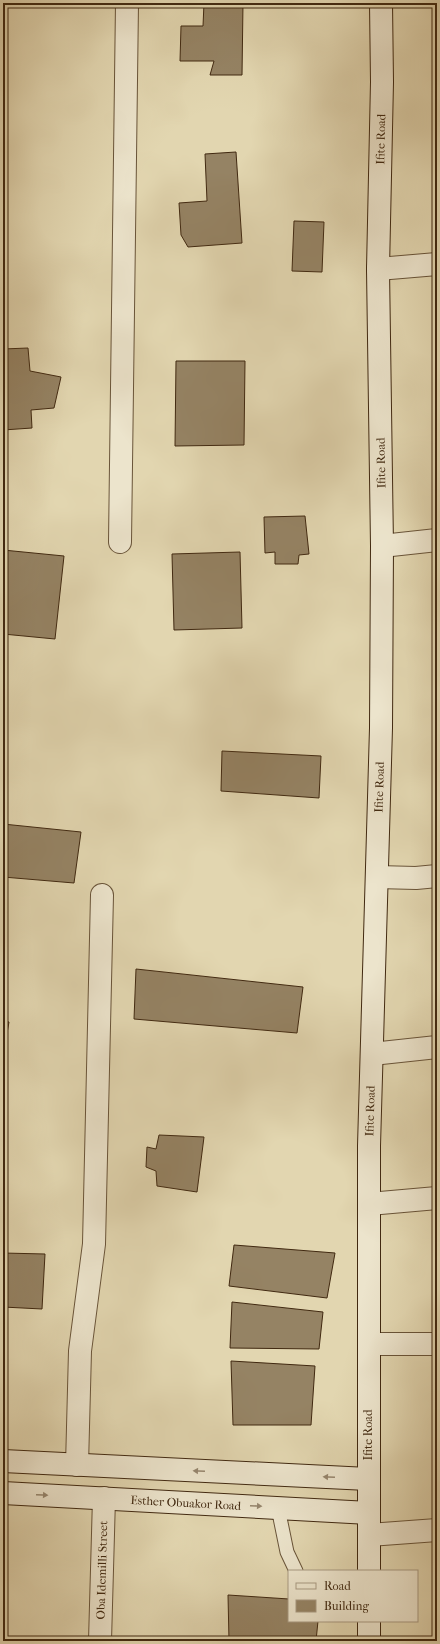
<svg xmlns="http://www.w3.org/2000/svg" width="440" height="1644" font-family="'IM FELL French Canon',serif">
<rect width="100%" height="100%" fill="#e2d6b0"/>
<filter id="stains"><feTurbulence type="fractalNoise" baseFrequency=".005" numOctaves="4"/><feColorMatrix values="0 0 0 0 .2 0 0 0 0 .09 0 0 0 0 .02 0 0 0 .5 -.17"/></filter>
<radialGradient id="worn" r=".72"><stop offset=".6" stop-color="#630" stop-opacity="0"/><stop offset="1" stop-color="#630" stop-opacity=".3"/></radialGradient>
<!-- building -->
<g fill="#958364" stroke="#412911">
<polygon points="204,3 243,3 242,75 210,75 214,61 180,61 181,26 203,26"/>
<polygon points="236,152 242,243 188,247 181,235 179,203 207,201 205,154"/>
<polygon points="294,221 324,222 322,272 292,271"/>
<polygon points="28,348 30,371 61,377 54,408 31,410 32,428 3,430 3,349"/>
<polygon points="176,361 245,361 244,445 175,446"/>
<polygon points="305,516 309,554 299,555 298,564 275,564 275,552 265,553 264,517"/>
<polygon points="3,550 64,556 55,639 3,634"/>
<polygon points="240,552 242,628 174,630 172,554"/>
<polygon points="222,751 321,756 319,798 221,791"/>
<polygon points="3,824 81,832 74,883 3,877"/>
<polygon points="136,969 303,987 297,1033 134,1019"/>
<polygon points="3,1021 9,1022 3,1056"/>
<polygon points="159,1135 204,1137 197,1192 157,1186 156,1171 146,1167 147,1147 156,1149"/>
<polygon points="234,1245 335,1253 327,1298 229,1286"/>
<polygon points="3,1253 45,1254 42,1309 3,1307"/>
<polygon points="232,1302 323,1312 319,1349 230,1348"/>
<polygon points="231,1361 315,1366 311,1425 233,1425"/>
<polygon points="228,1595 289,1599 289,1621 318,1621 316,1641 229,1641"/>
</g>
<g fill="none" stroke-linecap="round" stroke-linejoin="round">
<!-- lane casing -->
<g stroke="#695439" stroke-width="15">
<polyline id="lane" points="278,1508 287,1552 296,1571"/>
</g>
<!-- street casing -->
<g stroke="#695439" stroke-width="24">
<g id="street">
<polyline points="378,269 437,264"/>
<polyline points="120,542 127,3"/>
<polyline points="382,546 437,540"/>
<polyline points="377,877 416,878 437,876"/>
<polyline points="372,1054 437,1047"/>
<polyline points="369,1204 437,1198"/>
<polyline points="369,1344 437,1344"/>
<polyline points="77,1465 80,1351 94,1244 102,895"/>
<polyline points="369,1535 437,1530"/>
<path id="s1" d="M 100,1641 L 104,1498"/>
</g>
</g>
<!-- secondary casing -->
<g stroke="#412911" stroke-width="24">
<g id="secondary">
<polyline points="3,1461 368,1479"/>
<path id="s2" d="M 3,1493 L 369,1513"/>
<path id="s3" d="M 369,1571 L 369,1146 L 381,728 L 382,546 L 378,269 L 382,82 L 381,3"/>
<polyline points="369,1621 369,1641"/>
</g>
</g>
<!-- lane -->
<use href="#lane" stroke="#ece4cc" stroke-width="13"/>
<!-- street -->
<use href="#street" stroke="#ece4cc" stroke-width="22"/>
<!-- secondary -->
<use href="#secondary" stroke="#ece4cc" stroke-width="22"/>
</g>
<!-- one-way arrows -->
<defs><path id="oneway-solid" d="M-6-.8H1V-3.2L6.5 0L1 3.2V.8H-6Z"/></defs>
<g fill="#96866e">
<use href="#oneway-solid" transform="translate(199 1471) rotate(-177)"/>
<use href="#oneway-solid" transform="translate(329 1477) rotate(-177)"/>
<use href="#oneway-solid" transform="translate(42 1495) rotate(3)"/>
<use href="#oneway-solid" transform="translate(256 1506) rotate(3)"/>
</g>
<g text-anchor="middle" stroke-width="3.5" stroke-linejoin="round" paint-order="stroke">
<!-- street labels -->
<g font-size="12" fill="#412911" stroke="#ece4cc">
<text dy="4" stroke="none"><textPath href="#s3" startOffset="1432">Ifite Road</textPath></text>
<text transform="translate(381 463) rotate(-91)" y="4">Ifite Road</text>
<text dy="4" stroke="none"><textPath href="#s3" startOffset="784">Ifite Road</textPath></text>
<text dy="4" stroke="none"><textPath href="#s3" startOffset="460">Ifite Road</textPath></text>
<text transform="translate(368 1435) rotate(-90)" y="4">Ifite Road</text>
<text dy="4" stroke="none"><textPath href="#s2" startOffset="183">Esther Obuakor Road</textPath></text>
<text dy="4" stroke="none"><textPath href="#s1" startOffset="71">Oba Idemilli Street</textPath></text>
</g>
</g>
<!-- margin -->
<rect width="440" height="1644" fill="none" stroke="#e2d6b0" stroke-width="16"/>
<rect x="4" y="4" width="432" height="1636" fill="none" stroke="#412911" stroke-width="2"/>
<rect x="8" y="8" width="424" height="1628" fill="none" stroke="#412911"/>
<!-- legend -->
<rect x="288" y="1570" width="130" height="52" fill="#ece4cc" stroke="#a89981"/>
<rect x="296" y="1583" width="20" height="6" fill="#ece4cc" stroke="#a89981"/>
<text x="324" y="1590" font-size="12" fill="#412911">Road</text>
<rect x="296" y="1600" width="20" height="12" fill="#958364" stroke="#a89981"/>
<text x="324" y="1610" font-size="12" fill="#412911">Building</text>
<rect width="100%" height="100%" filter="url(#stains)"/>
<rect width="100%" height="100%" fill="url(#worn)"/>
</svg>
